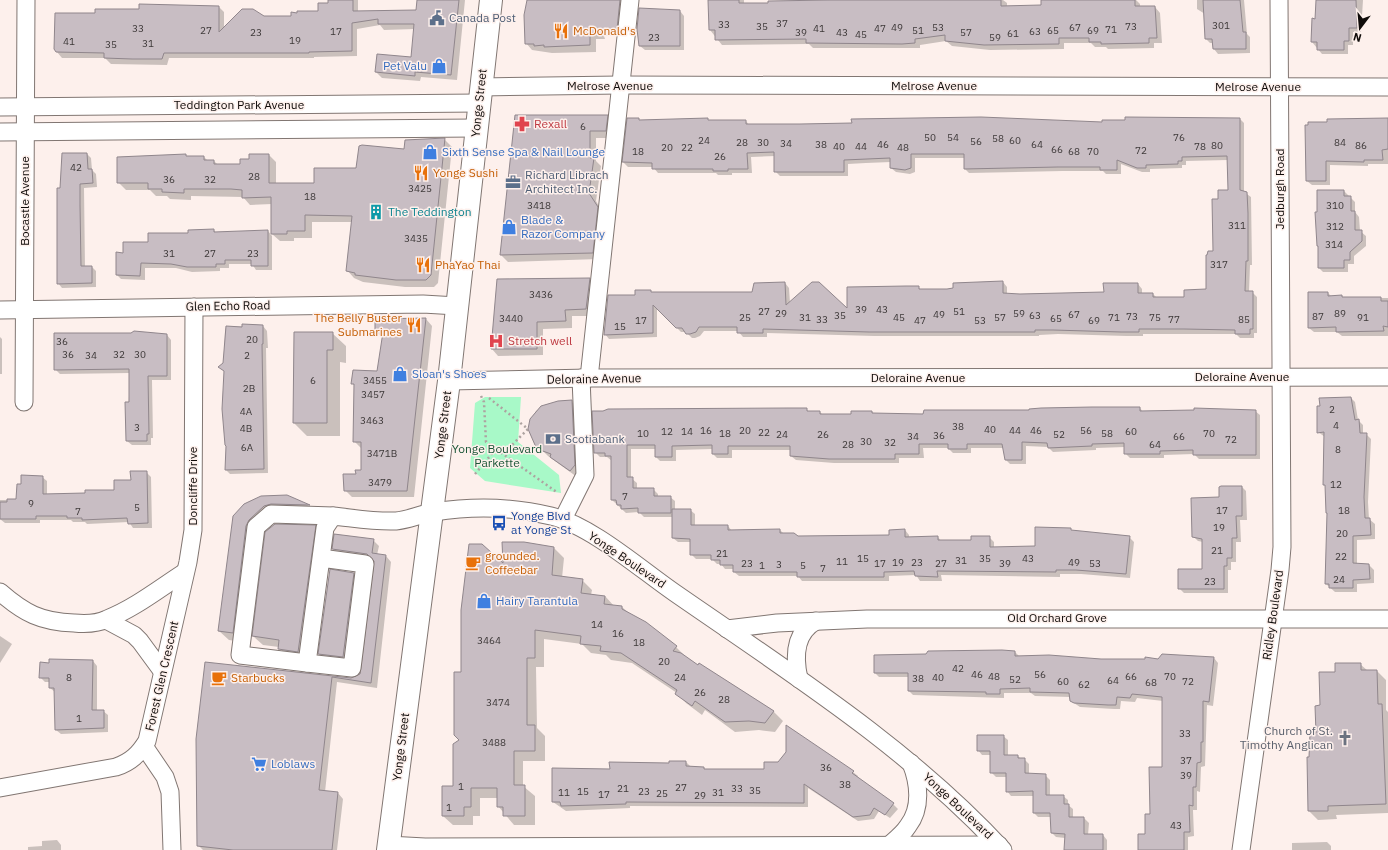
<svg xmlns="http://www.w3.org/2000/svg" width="1388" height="850" font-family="'IBM Plex Sans',sans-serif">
<rect width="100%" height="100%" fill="#fdf0ec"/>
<!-- green -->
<polygon fill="#a8f9c8" points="485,397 521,397 518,442 559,475 561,493 485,481 470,468 475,403"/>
<!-- shadow -->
<g fill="#0003">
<polygon points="329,0 358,0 358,12 417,11 417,0 465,0 457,80 421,77 420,81 382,78 376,72 412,58 415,29 384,30 380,25 357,29 357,56 314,57 314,58 169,58 167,65 111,64 105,58 62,58 57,52 96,14 219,7 224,12 224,28 264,17 292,17 319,12 329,4"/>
<polygon points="527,0 628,0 623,36 604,36 605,39 596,39 596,52 552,53 532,50 526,43"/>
<polygon points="709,0 744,0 744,4 831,2 831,0 1003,0 1007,3 1007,6 1042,6 1042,0 1136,0 1140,4 1140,7 1155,7 1160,13 1162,43 1154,43 1154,48 1108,49 1106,47 1095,47 1091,43 1064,43 1064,49 990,50 952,46 946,41 920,45 920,48 813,48 809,44 722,45 710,30"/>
<polygon points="1197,0 1244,0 1247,34 1250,37 1250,53 1218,54 1214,49 1214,43 1210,43 1206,39 1205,14 1197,9"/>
<polygon points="1316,0 1363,0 1361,32 1353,32 1353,45 1348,45 1348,54 1322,54 1312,42 1313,19 1316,20"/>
<polygon points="680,11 684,16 684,50 645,50 640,46"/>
<polygon points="515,116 607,116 614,122 612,138 596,138 596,161 601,166 596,201 604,215 599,259 508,262 501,255"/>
<polygon points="628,119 638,119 640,121 707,119 709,121 746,121 749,125 1103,123 1240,119 1244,123 1244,192 1251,197 1252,265 1250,265 1249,292 1252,292 1257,297 1257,333 1254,333 1254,338 1240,338 1236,334 1143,334 1143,336 1126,336 1058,334 1039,335 1039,336 874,336 767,333 767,337 743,337 738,331 704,331 700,336 695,338 692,338 686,332 681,332 657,308 657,337 609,339 605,334 636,296 650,291 653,293 753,293 785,283 789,288 790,303 848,310 918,287 921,290 947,290 1003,282 1007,287 1007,294 1105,293 1138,284 1142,289 1142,294 1153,294 1157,298 1185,298 1207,290 1214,252 1219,200 1229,191 1228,160 1186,161 1186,165 1182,165 1182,168 1150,169 1150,172 1142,172 1121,164 1121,174 1106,174 1103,171 1063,171 969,173 965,169 965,158 915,158 915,172 910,174 896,172 891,168 891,162 866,163 848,164 848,176 780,176 775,171 775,156 751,157 752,173 732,173 732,175 718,175 716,173 658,173 653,167 628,167 623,162"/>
<polygon points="1388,119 1388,164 1368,164 1368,166 1330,165 1330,185 1312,185 1307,181 1306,126"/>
<polygon points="444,139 452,147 438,283 434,287 405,287 363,282 354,278 347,270 352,222 312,222 312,238 294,238 294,241 280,241 272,234 272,204 250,205 243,197 191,196 191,200 170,199 167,196 156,196 150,190 126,190 118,182 186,155 187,157 204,157 208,161 214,161 218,165 241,165 250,160 269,155 276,162 276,184 315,184 405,150"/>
<polygon points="87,154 91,158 92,170 96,174 97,187 84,188 85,267 92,267 96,271 96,287 62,288 58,283 61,189"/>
<polygon points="1344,191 1355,202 1355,212 1359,217 1360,231 1366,236 1366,246 1354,256 1354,264 1348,264 1348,272 1323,272 1319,268 1318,213"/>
<polygon points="214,230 216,233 268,231 272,236 272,270 256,270 252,264 229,264 229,268 220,268 220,271 192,272 176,268 145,268 145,280 121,279 117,275 124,254 149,243"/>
<polygon points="589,279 596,286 593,316 572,316 572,328 543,329 543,355 498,356 492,349"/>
<polygon points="1328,293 1332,297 1342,296 1344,298 1388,298 1388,336 1342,336 1337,332 1314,332 1309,328"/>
<polygon points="426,319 432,326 414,497 352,497 345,490 357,475 362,471 361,448 354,441 355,386 353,384 378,372 383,338 376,332"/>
<polygon points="263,326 267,331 268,348 266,348 268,473 230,474 226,470 227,446 225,372 220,367 224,363 225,331 226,327"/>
<polygon points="332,333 346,346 346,363 340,362 340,436 307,436 294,423"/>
<polygon points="167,335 171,340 171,380 152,380 153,438 151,438 151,445 132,445 127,441 130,373 60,374 55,369"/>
<polygon points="0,337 2,339 2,374 0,374"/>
<polygon points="1351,398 1355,402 1358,420 1363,425 1363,434 1366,434 1371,439 1368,502 1369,519 1375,524 1375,539 1357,540 1357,565 1369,565 1374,570 1374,583 1357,584 1357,592 1335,592 1326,584 1328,514 1326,486 1324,485 1325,437 1318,432"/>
<polygon points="572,402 578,408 577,477 548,456 536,444 531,419 536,411 547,404"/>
<polygon points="1140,408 1143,412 1255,411 1260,415 1260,459 1199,459 1194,454 1164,455 1164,458 1130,458 1125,453 1125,447 1096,448 1096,450 1053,452 1048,447 1026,446 1026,464 1010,464 1006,460 1004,448 971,448 971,453 953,453 948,448 923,448 924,458 899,458 899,463 834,463 796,460 791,456 791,450 732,450 732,458 717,458 713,454 713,449 676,450 676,461 660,461 656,457 656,449 631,449 631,478 637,483 637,489 653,489 658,494 658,497 670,497 675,501 675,510 690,510 695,514 695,526 728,526 732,531 780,530 784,534 798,537 890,536 905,530 909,535 909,538 938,537 941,541 972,541 989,537 994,542 994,548 1036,547 1070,529 1073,532 1129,537 1134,542 1130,578 1081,574 1060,574 1060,577 941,575 942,581 920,581 916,575 889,576 889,581 802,581 798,576 739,576 734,572 734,569 725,569 721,564 717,564 712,559 696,559 691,554 691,542 678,542 673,538 673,517 644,517 639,512 626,513 612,500 612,461 607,457 600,457 595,452 593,412 806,409 809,412 820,412 823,415 852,415 872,412 875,414 924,415"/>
<polygon points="146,472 151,477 152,528 133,528 129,522 87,524 85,522 73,522 71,520 40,520 40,523 5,523 0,519 0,500 17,500 42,477 47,481 47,495 86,494 115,491"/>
<polygon points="1242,487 1246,491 1247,520 1240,520 1241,542 1236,542 1236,562 1231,562 1231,570 1228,570 1228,593 1184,593 1179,588 1203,570 1203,542 1198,541 1193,536 1220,498"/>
<polygon points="287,496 309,506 317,514 280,513 255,535 242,642 229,640 219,631 234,516"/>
<polygon points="315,526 324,536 307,661 288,658 279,647 263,645 253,636"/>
<polygon points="373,540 379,546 377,555 386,556 391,562 377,688 337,682 325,792 338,793 343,799 337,850 203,850 198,845 206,663 351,679 360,675 375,561 339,555 333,549"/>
<polygon points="554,548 564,558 562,578 582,580 592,590 591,595 605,596 614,606 622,607 630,614 645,623 676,647 686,657 685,658 773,711 783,721 775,732 759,730 735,732 705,710 702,715 686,703 677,693 632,663 611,660 606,655 591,653 582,644 544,639 544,667 536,667 537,728 545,736 545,761 523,761 523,786 535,796 535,825 514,825 498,806 498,798 480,798 480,816 473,816 473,825 453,825 443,816 454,787 461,740 462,673 504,565"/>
<polygon points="353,574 363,583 352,666 328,663 319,654"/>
<polygon points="0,636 12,644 0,663"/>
<polygon points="1015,652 1019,656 1101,660 1214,658 1218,663 1213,706 1207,705 1205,766 1201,767 1200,792 1197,791 1197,810 1193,810 1194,836 1188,837 1188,850 1139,850 1146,835 1163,768 1163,701 1137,698 1135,702 1121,701 1120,709 1114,709 1080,707 1071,701 1070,697 1035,696 1031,693 1004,693 1004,698 913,695 909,691 909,677 879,677 875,673"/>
<polygon points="93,661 97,666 97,711 103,711 108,715 108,732 61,734 56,730 55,692 50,688 50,682 45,682 40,677"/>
<polygon points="1360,664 1368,671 1377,671 1386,680 1386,710 1388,712 1388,813 1336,815 1337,819 1318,820 1309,811 1310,758 1317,734 1321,706 1336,673"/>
<polygon points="787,727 853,772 858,776 857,778 893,804 898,809 890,818 879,811 874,819 858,821 808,788 808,807 630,806 630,808 566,811 553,802 611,770 686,762 690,766 704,768 706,770 765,770 779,763 786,752"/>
<polygon points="1003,736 1008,740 1008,756 1018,756 1021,759 1024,759 1029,764 1029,774 1045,775 1050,780 1050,796 1063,796 1068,800 1068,805 1073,809 1073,818 1084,818 1089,823 1088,835 1103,835 1107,840 1107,850 1065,850 1065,838 1056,837 1052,833 1051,817 1038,817 1034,813 1034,796 1011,796 1007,791 1007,777 996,777 991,772 991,755 982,755 978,750"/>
<polygon points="57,840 61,845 61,850 28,850 28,847 42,846 42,841"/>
<polygon points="1327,842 1331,846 1331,850 1292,850 1292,843"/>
</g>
<!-- building -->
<g fill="#c8bdc3" stroke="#90868c">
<polygon points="328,0 353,0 353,11 416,10 417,0 459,0 451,75 415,72 415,76 375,72 377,54 411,57 414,24 378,24 378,19 352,23 352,51 309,52 309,53 164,53 162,59 132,59 104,58 104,53 56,52 54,49 55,13 95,13 95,9 139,9 139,4 219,6 219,32 242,9 253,9 264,16 291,16 291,12 297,13 297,11 318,11 318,3 328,3"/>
<polygon points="527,0 620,0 617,29 598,29 598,33 590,33 590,45 544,47 544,45 534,46 534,44 525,44 524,15"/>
<polygon points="708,0 739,0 739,3 768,3 768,1 830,0 1001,0 1001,6 1041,5 1041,0 1135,0 1135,6 1155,6 1157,38 1149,38 1149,43 1101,44 1101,42 1089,42 1089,38 1059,38 1059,44 984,45 945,41 945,35 915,39 915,43 902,44 806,43 806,39 715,40 715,30 709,30"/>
<polygon points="1203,0 1240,0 1243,32 1246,32 1246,49 1213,49 1212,39 1205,39"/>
<polygon points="1316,0 1356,0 1357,28 1349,28 1349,41 1344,41 1344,50 1317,50 1317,42 1311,42 1312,18 1315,19"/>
<polygon points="639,8 680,10 680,46 639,46 637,29"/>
<polygon points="515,115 608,115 606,131 590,131 590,158 594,158 589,193 598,207 593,253 500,255"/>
<polygon points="981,117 1102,122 1102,120 1125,120 1125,117 1240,118 1240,190 1247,192 1248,213 1248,261 1246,261 1245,291 1253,291 1253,329 1250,329 1250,334 1235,334 1235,330 1184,329 1139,329 1139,332 1121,332 1053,330 1035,330 1035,332 869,332 763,329 763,333 737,333 737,327 699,327 696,332 690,334 686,334 682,328 676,328 653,305 653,333 604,335 608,295 635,295 635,290 651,290 651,292 752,292 754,283 785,282 786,305 812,282 819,282 847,308 847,287 906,286 919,286 919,289 947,289 953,288 953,283 1003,281 1003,293 1020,294 1104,292 1103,283 1138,283 1138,293 1153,293 1153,297 1184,297 1184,290 1206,289 1206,255 1207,255 1208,251 1213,251 1212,199 1218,199 1218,190 1228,190 1227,156 1182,157 1182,161 1178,161 1178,164 1146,165 1146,168 1137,168 1117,160 1117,170 1100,170 1100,167 1058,167 964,169 964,154 911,154 911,168 905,170 890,168 890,158 844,160 844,172 774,172 774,152 747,153 748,169 728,169 728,171 713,171 713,169 652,169 652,163 622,162 627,118 639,118 639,120 708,118 708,120 746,120 746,124 800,124 852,123 851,119"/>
<polygon points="1388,118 1388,149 1382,150 1383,160 1364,160 1364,162 1326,161 1326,181 1306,181 1305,125 1308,125 1308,122 1327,122 1327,119"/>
<polygon points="445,138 431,275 426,280 396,280 355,275 355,273 346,271 352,216 305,215 305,231 287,231 287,234 271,234 271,197 242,198 242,190 231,189 184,189 184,193 162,192 162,189 148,189 148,183 117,183 117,157 186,154 186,156 204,156 204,160 214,160 214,164 240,164 240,159 249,159 249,154 269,154 269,183 314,183 314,168 356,168 359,146 362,145 404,149 405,140"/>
<polygon points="62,153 87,153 88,169 92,169 93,183 80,184 80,205 81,266 92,266 92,283 57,284 57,188 60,188"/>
<polygon points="1317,190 1344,190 1344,196 1351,196 1351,211 1355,211 1355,230 1362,230 1362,241 1350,252 1350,260 1344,260 1344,268 1318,268 1318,246 1317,246 1315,212 1317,212"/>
<polygon points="214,229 214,232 268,230 268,266 251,266 251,260 225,260 225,264 216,264 216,267 187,267 171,264 141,263 140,276 116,275 116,252 123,253 123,242 148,242 148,233 188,233 188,230"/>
<polygon points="590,278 586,309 565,310 566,321 537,322 537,349 491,349 497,279"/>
<polygon points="1308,292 1328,292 1328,296 1342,295 1342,297 1381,297 1381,301 1388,301 1388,327 1383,326 1384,331 1336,332 1336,327 1308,328"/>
<polygon points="426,318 407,491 344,491 343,474 356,474 355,470 361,470 361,442 353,442 354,384 351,384 353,370 377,371 383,332 375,332 375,319"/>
<polygon points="242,324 263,325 263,344 262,344 264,469 225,470 226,446 225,445 222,409 224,371 218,367 223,363 226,326 242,327"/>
<polygon points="134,331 167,334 167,376 148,376 149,434 147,434 147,441 126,441 125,402 129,402 129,369 54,370 54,333 131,333"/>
<polygon points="294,332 333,332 333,350 327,350 327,423 293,423"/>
<polygon points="1351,397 1355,420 1359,419 1360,433 1367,433 1364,497 1365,518 1370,518 1371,535 1353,536 1353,563 1369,564 1370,579 1353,580 1353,588 1329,588 1329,584 1325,584 1327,513 1326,513 1325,485 1323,485 1324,432 1317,433 1317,406 1320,406 1319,398"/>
<polygon points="572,400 575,465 570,471 550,457 551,454 540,450 535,445 528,429 530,419 541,406 558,401"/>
<polygon points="1092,407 1140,407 1140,411 1194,410 1194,408 1256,410 1256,455 1193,455 1193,450 1160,451 1160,454 1124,454 1124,443 1092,444 1092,446 1048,448 1047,443 1022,442 1022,460 1005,460 1002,444 967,444 967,449 948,449 948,444 919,444 919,454 895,454 895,459 829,459 790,456 790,446 728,446 728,454 712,454 712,445 672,446 672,457 655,457 655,445 627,445 627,477 633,477 633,488 654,488 654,496 671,496 671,513 638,513 638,508 621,509 621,505 617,505 616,500 611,500 611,456 605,456 605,453 594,453 592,411 603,411 608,409 789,408 807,408 807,411 820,411 820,414 851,414 851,411 872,411 872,413 923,414 924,410 1029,410 1029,409 1041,408"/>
<polygon points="130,471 147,471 148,523 128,524 127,518 82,520 82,518 67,518 67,516 36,516 36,519 0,519 0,502 7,502 7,499 16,499 17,484 21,484 21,475 43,476 43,494 85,493 85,490 114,490 114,480 131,480"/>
<polygon points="1221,486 1242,486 1242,516 1236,516 1237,538 1232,538 1232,558 1227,558 1227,566 1224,566 1224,589 1178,589 1178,569 1202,569 1202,539 1192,537 1191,498 1219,497 1219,487"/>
<polygon points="287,495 310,505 271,504 264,506 249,520 246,526 233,633 218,631 233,516 244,504 261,496"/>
<polygon points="672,509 691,509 691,525 728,525 728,530 780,529 780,533 794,533 798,536 889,535 889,530 905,529 905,537 938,536 938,540 971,540 971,536 990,536 990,547 1035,546 1035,527 1071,528 1071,530 1130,536 1126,574 1076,570 1056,570 1056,572 937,571 938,577 915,576 914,571 884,572 884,577 797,577 797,572 733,572 733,565 720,565 720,560 711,560 711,555 690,555 690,539 672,538"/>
<polygon points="275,524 316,525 298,652 278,649 279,640 252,636 265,532"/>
<polygon points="334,534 374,539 372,553 386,555 371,683 332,677 319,790 338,792 332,850 233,850 197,846 196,739 205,662 351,678 360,674 374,561 367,554 332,549"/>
<polygon points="502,542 524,542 554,547 552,575 583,579 581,593 605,596 604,604 622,606 622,609 646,622 677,646 673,651 681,653 698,665 699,663 774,711 765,723 749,721 725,722 695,701 692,706 675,694 677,690 621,653 600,651 601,646 580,644 581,636 535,630 535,658 527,658 527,725 535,725 535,751 514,751 514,785 525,785 525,816 503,816 503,807 497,807 497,788 471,788 471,807 464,807 464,816 442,816 442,786 453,786 453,744 459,740 454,735 454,672 461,672 461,610 469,544 482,544 503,563"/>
<polygon points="330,569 354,573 343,657 318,654"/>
<polygon points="1002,650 1015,651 1015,656 1049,655 1101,659 1145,659 1145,657 1158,659 1162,654 1214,657 1209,702 1203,701 1203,742 1201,742 1201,762 1197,763 1196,787 1193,787 1193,806 1189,805 1190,832 1184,832 1184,850 1138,850 1138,834 1145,834 1145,814 1150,814 1149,767 1162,767 1162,697 1132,694 1130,698 1117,697 1116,705 1108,705 1074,703 1070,701 1069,693 1030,692 1030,688 1000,689 1000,694 986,694 986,692 908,691 908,673 874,673 874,655 926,654 928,651"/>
<polygon points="49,659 93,660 92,710 104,710 104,728 55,730 54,688 49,688 49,678 39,678 40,662 49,663"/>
<polygon points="1335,663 1361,663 1361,670 1377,670 1378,704 1382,704 1386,804 1328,806 1328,811 1308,811 1307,757 1309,757 1310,733 1316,733 1315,706 1320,705 1319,672 1335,672"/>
<polygon points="786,725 854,771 852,773 894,803 885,815 874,808 870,815 853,817 804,784 804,803 626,802 626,804 561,806 560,802 552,802 552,768 610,769 609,762 669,763 669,761 686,761 686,766 704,767 704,769 764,769 764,762 778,762 786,752"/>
<polygon points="977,735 1004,735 1004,755 1018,755 1018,758 1025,758 1025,773 1046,774 1046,795 1064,795 1064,804 1069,804 1069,817 1084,817 1084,834 1103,834 1103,850 1064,850 1065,834 1051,833 1050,813 1033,813 1033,791 1006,792 1006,773 990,773 990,751 977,751"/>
</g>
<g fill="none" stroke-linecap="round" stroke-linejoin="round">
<!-- minor casing -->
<g stroke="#817672" stroke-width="19">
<g id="minor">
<polyline points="481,87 620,85 1388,87"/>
<polyline points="0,107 479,103"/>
<polyline points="0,132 476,128"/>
<polyline points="0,310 423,304 457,306"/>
<polyline points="589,378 630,0"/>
<polyline points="449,381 589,378 1388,377"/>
<polyline points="24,402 26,0"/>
<polyline points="563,519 585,475 581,378"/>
<path d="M 321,558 L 365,564 L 352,668 L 307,663 L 325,528 L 333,516 C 353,518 375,522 396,521 C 408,520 421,514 434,512 C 472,506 514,507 551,516 C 592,526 640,569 675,593 C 789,672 909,748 1003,850"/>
<path d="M 0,592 C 24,613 41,622 74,623 C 85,624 97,624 107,619 C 135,608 160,588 185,572"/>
<polyline points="106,620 134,635 140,641 162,671"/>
<polyline points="727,629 777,623 867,619 1388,619"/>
<polyline points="307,663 240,655 256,527 271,514 333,516"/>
<path d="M 799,679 C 794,657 794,633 816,621"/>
<polyline points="144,746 165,777 170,792 172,850"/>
<path d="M 0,788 L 116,767 C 131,762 139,754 147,741 L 188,562 L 193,530 L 194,307"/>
<polyline points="388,845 425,847 999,845"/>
<path d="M 888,846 C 895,840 903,834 908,826 C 922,808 919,783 911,763"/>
<polyline points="1241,850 1280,570 1282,547 1279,0"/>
</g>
</g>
<!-- major casing -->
<g stroke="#817672" stroke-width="24">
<polyline id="major" points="388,850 449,381 491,0"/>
</g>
<!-- path -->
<g stroke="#ada3a0" stroke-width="2.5" stroke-dasharray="2 3" stroke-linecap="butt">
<polyline points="481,396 484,402 486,442 558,493"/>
<polyline points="489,398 528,429 504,453"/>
<polyline points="475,474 495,450"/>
</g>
<!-- minor -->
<use href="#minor" stroke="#fff" stroke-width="17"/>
<!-- major -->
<use href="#major" stroke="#fff" stroke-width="22"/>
</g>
<!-- icons -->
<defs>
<g id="civic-bare" transform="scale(1.2)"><path d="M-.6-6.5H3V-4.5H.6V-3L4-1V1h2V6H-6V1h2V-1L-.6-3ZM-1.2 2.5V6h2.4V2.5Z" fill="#5c6f8a" stroke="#fdf0ec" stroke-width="2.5" paint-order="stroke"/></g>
<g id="restaurant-bare" transform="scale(1.2)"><path d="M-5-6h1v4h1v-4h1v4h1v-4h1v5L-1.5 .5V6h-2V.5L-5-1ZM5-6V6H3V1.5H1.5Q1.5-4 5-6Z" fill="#e8710a" stroke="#fdf0ec" stroke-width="2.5" paint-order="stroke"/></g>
<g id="shop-bare" transform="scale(1.2)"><path d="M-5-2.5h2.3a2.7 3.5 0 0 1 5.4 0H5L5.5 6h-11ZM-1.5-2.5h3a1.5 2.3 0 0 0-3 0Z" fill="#3f7fe0" stroke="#fdf0ec" stroke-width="2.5" paint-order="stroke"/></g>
<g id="pharmacy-bare" transform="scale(1.2)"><path d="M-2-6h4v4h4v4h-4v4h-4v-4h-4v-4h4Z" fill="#e0444e" stroke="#fdf0ec" stroke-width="2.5" paint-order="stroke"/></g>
<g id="office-bare" transform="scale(1.2)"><path d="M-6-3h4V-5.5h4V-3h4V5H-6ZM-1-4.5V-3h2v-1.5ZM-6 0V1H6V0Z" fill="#5c6f8a" stroke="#fdf0ec" stroke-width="2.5" paint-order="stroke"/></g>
<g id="building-bare" transform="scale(1.2)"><path d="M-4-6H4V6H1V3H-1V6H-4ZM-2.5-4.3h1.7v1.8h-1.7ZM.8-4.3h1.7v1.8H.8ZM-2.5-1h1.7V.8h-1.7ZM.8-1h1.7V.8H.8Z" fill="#0f9aa8" stroke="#fdf0ec" stroke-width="2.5" paint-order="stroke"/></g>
<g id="hospital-bare" transform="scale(1.2)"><path d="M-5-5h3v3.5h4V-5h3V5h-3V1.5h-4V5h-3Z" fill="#e0444e" stroke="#fdf0ec" stroke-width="2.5" paint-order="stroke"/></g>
<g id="bank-bare" transform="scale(1.2)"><path d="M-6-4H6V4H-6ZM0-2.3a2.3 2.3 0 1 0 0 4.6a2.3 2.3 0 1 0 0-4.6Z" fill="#5c6f8a" stroke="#fdf0ec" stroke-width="2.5" paint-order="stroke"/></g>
<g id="bus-bare" transform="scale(1.2)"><path d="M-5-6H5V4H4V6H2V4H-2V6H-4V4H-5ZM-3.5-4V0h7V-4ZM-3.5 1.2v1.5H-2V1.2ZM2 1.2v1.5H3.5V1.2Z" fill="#1a4fb4" stroke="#fdf0ec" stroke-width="2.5" paint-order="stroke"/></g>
<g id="cafe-bare" transform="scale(1.2)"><path d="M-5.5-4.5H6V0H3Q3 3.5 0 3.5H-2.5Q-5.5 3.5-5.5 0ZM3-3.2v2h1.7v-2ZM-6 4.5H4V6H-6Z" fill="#e8710a" stroke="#fdf0ec" stroke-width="2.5" paint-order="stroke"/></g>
<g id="church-bare" transform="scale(1.2)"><path d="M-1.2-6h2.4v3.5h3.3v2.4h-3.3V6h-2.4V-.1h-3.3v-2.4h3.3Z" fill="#6b7280" stroke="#fdf0ec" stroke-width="2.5" paint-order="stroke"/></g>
<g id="supermarket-bare" transform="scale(1.2)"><path d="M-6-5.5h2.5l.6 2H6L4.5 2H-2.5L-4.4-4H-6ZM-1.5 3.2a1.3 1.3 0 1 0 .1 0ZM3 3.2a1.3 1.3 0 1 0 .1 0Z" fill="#3f7fe0" stroke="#fdf0ec" stroke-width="2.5" paint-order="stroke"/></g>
</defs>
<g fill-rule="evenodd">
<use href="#civic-bare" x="437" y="18"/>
<use href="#restaurant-bare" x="561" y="31"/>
<use href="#shop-bare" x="439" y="66"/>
<use href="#pharmacy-bare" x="522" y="124"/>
<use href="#shop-bare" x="430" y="152"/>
<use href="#restaurant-bare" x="421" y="173"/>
<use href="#office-bare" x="513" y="182"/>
<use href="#building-bare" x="376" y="212"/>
<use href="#shop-bare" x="509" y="227"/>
<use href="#restaurant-bare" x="423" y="265"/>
<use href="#restaurant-bare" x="414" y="325"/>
<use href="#hospital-bare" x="496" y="341"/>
<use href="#shop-bare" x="400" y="374"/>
<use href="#bank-bare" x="553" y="439"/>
<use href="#bus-bare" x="499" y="523"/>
<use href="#cafe-bare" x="473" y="563"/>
<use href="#shop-bare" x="484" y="601"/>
<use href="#cafe-bare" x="219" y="678"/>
<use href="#church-bare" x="1345" y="738"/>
<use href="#supermarket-bare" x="259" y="764"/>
</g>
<g text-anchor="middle" stroke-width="3" stroke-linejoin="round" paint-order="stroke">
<!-- number labels -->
<g font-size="10" fill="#3d3838">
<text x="782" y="27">37</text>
<text x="724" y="28">33</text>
<text x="1221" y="29">301</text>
<text x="762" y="30">35</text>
<text x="1131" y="30">73</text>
<text x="897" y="31">49</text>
<text x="938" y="31">53</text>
<text x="1075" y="31">67</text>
<text x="138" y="32">33</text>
<text x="819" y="32">41</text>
<text x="880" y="32">47</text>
<text x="1111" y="33">71</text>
<text x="206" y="34">27</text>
<text x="918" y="34">51</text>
<text x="1053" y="34">65</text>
<text x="1093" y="34">69</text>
<text x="336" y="35">17</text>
<text x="1035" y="35">63</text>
<text x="256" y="36">23</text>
<text x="801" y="36">39</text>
<text x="842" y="36">43</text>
<text x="966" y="36">57</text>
<text x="1013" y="37">61</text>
<text x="861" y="38">45</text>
<text x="654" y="41">23</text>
<text x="995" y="41">59</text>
<text x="295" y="44">19</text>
<text x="69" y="45">41</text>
<text x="148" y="47">31</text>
<text x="111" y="48">35</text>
<text x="583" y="130">6</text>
<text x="930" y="141">50</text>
<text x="953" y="141">54</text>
<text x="1179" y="141">76</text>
<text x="998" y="142">58</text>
<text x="704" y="144">24</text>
<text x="1015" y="144">60</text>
<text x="976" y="145">56</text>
<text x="742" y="146">28</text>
<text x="763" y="146">30</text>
<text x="1340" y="146">84</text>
<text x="786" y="147">34</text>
<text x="821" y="148">38</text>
<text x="883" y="148">46</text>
<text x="1037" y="148">64</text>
<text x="1217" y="149">80</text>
<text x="1361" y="149">86</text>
<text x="839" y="150">40</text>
<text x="861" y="150">44</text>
<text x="1200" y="150">78</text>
<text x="667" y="151">20</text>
<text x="687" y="151">22</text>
<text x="903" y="151">48</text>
<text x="1057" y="153">66</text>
<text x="1141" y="154">72</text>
<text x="638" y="155">18</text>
<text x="1074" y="155">68</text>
<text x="1093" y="155">70</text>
<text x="720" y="160">26</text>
<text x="76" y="171">42</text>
<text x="254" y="180">28</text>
<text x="169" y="183">36</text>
<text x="210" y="183">32</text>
<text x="420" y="192">3425</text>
<text x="310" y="200">18</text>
<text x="539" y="209">3418</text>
<text x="1335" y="209">310</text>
<text x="1237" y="229">311</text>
<text x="1335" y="230">312</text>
<text x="416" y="242">3435</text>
<text x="1334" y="248">314</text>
<text x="169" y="257">31</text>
<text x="210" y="257">27</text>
<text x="253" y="257">23</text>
<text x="1219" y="268">317</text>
<text x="541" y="298">3436</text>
<text x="861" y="313">39</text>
<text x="882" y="313">43</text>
<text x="764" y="315">27</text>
<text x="959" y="315">51</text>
<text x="781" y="317">29</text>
<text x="1019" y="317">59</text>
<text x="1340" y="317">89</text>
<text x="939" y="318">49</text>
<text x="1074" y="318">67</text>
<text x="840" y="319">35</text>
<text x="1035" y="319">63</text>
<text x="1132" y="320">73</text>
<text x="1318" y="320">87</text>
<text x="745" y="321">25</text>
<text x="805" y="321">31</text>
<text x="899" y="321">45</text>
<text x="1000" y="321">57</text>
<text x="1114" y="321">71</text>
<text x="1155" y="321">75</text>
<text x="1363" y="321">91</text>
<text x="511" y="322">3440</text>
<text x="1056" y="322">65</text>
<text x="822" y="323">33</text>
<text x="1174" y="323">77</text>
<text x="1244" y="323">85</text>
<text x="641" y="324">17</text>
<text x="920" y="324">47</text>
<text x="980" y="324">53</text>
<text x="1094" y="324">69</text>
<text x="620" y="330">15</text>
<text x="252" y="343">20</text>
<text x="62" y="345">36</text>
<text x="68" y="358">36</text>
<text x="119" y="358">32</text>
<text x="140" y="358">30</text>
<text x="91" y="359">34</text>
<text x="247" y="359">2</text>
<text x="313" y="384">6</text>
<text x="375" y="384">3455</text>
<text x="249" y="392">2B</text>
<text x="373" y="398">3457</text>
<text x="1332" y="413">2</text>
<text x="246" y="415">4A</text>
<text x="372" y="424">3463</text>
<text x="1336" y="429">4</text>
<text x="958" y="430">38</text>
<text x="137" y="431">3</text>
<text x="246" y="432">4B</text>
<text x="990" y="433">40</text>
<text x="706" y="434">16</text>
<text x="745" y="434">20</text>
<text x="1015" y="434">44</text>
<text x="1036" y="434">46</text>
<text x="1086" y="434">56</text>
<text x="667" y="435">12</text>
<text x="687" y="435">14</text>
<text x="1131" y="435">60</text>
<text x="764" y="436">22</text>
<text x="643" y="437">10</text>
<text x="725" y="437">18</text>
<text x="1107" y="437">58</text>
<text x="1209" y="437">70</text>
<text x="782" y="438">24</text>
<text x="823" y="438">26</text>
<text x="1059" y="438">52</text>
<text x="939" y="439">36</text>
<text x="913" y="440">34</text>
<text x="1179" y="440">66</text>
<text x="1231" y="443">72</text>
<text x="866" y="445">30</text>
<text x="890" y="446">32</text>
<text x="848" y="448">28</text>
<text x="1155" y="448">64</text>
<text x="247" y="451">6A</text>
<text x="1338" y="453">8</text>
<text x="382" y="457">3471B</text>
<text x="380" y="486">3479</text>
<text x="1336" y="488">12</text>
<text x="625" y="500">7</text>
<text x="31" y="507">9</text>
<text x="137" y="511">5</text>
<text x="1222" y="514">17</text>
<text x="1344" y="514">18</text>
<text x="78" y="515">7</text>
<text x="1219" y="531">19</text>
<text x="1342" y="537">20</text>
<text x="1217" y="554">21</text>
<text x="722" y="557">21</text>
<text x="1341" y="560">22</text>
<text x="863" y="562">15</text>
<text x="985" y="562">35</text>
<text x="1028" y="562">43</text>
<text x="961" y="564">31</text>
<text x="842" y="565">11</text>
<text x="898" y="566">19</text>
<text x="917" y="566">23</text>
<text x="1074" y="566">49</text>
<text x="747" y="567">23</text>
<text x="880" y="567">17</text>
<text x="941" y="567">27</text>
<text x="1005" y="567">39</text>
<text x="1095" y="567">53</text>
<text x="779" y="568">3</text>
<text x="762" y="569">1</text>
<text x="803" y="569">5</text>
<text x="823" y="572">7</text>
<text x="1339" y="583">24</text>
<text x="1210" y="585">23</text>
<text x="597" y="628">14</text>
<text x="618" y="637">16</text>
<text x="489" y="644">3464</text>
<text x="639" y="646">18</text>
<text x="664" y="665">20</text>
<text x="958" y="672">42</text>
<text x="977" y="678">46</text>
<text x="1040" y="678">56</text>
<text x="994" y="680">48</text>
<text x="1131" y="680">66</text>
<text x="1170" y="680">70</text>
<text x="69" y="681">8</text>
<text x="680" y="681">24</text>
<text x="938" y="681">40</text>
<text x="918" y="682">38</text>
<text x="1015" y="683">52</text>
<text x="1113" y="684">64</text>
<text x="1063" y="685">60</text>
<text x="1188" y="685">72</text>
<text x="1151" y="686">68</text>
<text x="1084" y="688">62</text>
<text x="700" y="696">26</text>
<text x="724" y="703">28</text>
<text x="498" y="706">3474</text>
<text x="79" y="722">1</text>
<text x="1185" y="737">33</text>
<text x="494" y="746">3488</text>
<text x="1186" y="764">37</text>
<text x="826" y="771">36</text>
<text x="1186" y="779">39</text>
<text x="845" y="788">38</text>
<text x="461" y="790">1</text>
<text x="681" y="791">27</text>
<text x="623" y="792">21</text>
<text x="737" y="792">33</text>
<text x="755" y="794">35</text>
<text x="583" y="795">15</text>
<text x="644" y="795">23</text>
<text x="564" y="796">11</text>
<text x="718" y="796">31</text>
<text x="662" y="797">25</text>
<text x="604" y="798">17</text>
<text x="700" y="799">29</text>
<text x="449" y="811">1</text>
<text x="1176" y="829">43</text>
</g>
<!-- service labels -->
<g font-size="12" fill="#4e5e75" stroke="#fdf0ec" text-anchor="start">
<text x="449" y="22">Canada Post</text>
<text x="525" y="179">Richard Librach<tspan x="525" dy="14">Architect Inc.</tspan></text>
<text x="565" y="443">Scotiabank</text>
</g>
<!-- food labels -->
<g font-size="12" fill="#c56008" stroke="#fdf0ec" text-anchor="start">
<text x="573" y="35">McDonald's</text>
<text x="433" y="177">Yonge Sushi</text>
<text x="435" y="269">PhaYao Thai</text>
<text x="402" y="322" text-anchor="end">The Belly Buster<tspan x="402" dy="14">Submarines</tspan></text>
<text x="485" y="560">grounded.<tspan x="485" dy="14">Coffeebar</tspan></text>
<text x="231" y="682">Starbucks</text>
</g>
<!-- shop labels -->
<g font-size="12" fill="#366cbe" stroke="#fdf0ec" text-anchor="start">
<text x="427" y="70" text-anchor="end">Pet Valu</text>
<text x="442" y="156">Sixth Sense Spa &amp; Nail Lounge</text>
<text x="521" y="224">Blade &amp;<tspan x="521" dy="14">Razor Company</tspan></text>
<text x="412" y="378">Sloan's Shoes</text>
<text x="496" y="605">Hairy Tarantula</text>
<text x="271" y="768">Loblaws</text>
</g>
<!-- street labels -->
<g font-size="12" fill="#0f0b09" stroke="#fdf0ec">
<text x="610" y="90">Melrose Avenue</text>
<text x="934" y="90">Melrose Avenue</text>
<text x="1258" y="91">Melrose Avenue</text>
<text transform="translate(479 103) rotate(-84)" y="4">Yonge Street</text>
<text x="239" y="109">Teddington Park Avenue</text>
<text transform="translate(1280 189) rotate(-90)" y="4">Jedburgh Road</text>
<text transform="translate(25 201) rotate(-90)" y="4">Bocastle Avenue</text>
<text transform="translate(228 306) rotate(-1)" y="4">Glen Echo Road</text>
<text x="1242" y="381">Deloraine Avenue</text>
<text x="918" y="382">Deloraine Avenue</text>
<text transform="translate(594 379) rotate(-1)" y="4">Deloraine Avenue</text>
<text transform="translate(443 425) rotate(-83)" y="4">Yonge Street</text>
<text transform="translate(193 486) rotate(-90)" y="4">Doncliffe Drive</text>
<text transform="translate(627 560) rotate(34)" y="4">Yonge Boulevard</text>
<text transform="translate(1273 615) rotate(-82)" y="4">Ridley Boulevard</text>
<text x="1057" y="622">Old Orchard Grove</text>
<text transform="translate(162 676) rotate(-77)" y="4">Forest Glen Crescent</text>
<text transform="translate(401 747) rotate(-83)" y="4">Yonge Street</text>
<text transform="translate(958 806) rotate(43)" y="4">Yonge Boulevard</text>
</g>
<!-- health labels -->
<g font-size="12" fill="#be3a42" stroke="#fdf0ec" text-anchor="start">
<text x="534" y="128">Rexall</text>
<text x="508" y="345">Stretch well</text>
</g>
<!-- culture labels -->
<g font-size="12" fill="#0d838f" stroke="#fdf0ec" text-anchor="start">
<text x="388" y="216">The Teddington</text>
</g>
<!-- park labels -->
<g font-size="12" fill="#1a5637" stroke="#fdf0ec">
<text x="497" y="453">Yonge Boulevard<tspan x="497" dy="14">Parkette</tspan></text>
</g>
<!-- transit labels -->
<g font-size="12" fill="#164399" stroke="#fdf0ec" text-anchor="start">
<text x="511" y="520">Yonge Blvd<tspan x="511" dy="14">at Yonge St</tspan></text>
</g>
<!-- worship labels -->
<g font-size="12" fill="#5b616d" stroke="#fdf0ec" text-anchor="end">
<text x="1333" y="735">Church of St.<tspan x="1333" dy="14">Timothy Anglican</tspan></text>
</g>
</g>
<!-- north arrow -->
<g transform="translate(1360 28) rotate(196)" stroke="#fdf0ec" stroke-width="3" paint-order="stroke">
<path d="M0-3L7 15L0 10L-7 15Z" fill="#0f0b09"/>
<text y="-6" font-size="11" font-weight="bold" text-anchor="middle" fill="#0f0b09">N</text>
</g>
</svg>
